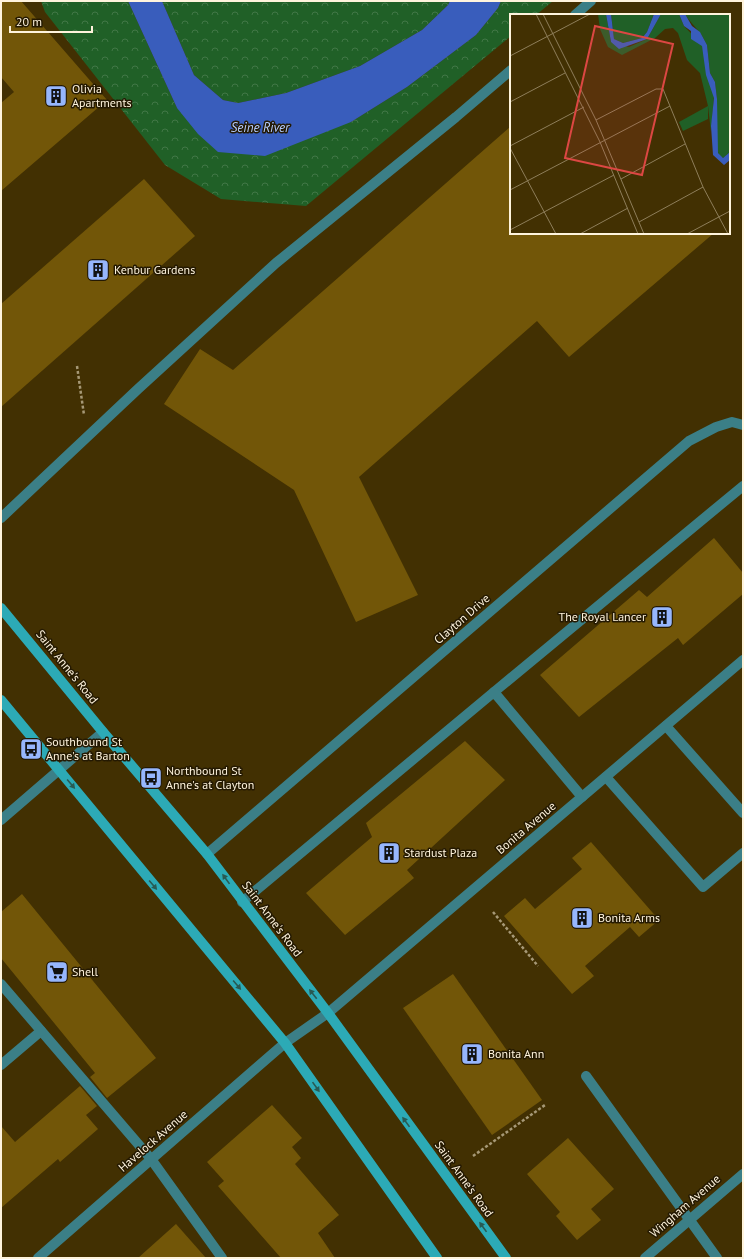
<svg xmlns="http://www.w3.org/2000/svg" width="744" height="1259" font-family="'PT Sans',sans-serif">
<defs>
<pattern id="forest-crowns" width="20" height="18" patternUnits="userSpaceOnUse"><rect width="20" height="18" fill="#206027"/><path d="M2 6a3 3 0 1 1 6 0M12 15a3 3 0 1 1 6 0" fill="none" stroke="#417746"/></pattern>
</defs>
<rect width="100%" height="100%" fill="#423002"/>
<!-- forest -->
<g fill="url(#forest-crowns)">
<polygon points="41,1 128,1 177,108 351,122 407,87 476,35 498,8 501,1 553,1 536,15 511,15 511,36 306,206 221,199 165,165 45,12"/>
<polygon points="162,1 450,1 448,5 422,30 360,66 286,93 238,103 223,100 194,75"/>
</g>
<!-- water -->
<polygon fill="#395dbc" points="128,1 162,1 194,75 223,100 238,103 286,93 360,66 422,30 448,5 450,1 501,1 498,8 476,35 407,87 351,122 265,156 218,152 198,134 177,108"/>
<!-- building -->
<g fill="#725608">
<polygon points="1,1 21,1 107,100 1,191 1,103 14,92 1,77"/>
<polygon points="511,126 511,233 714,233 569,357 537,321 359,477 418,595 356,622 294,490 164,404 200,349 233,370"/>
<polygon points="144,179 195,236 1,407 1,304"/>
<polygon points="714,538 743,573 743,594 683,645 678,638 579,717 540,675 639,590 647,597"/>
<polygon points="465,741 505,780 407,870 414,878 345,935 306,893 372,837 366,823"/>
<polygon points="591,842 659,920 639,937 630,927 585,966 594,976 572,994 504,916 525,898 535,909 582,869 572,858"/>
<polygon points="22,894 156,1058 107,1098 90,1077 95,1073 1,958 1,912"/>
<polygon points="453,974 542,1100 492,1135 403,1008"/>
<polygon points="80,1086 97,1106 86,1115 98,1129 60,1162 58,1159 1,1208 1,1126 15,1142"/>
<polygon points="272,1105 302,1138 292,1147 301,1158 295,1164 339,1215 318,1233 335,1258 281,1258 218,1186 224,1181 207,1162"/>
<polygon points="568,1138 614,1189 591,1209 601,1220 577,1240 556,1216 560,1212 527,1174"/>
<polygon points="176,1224 206,1258 138,1258"/>
</g>
<g fill="none" stroke-linecap="round" stroke-linejoin="round">
<!-- path -->
<g stroke="#a69876" stroke-width="2.5" stroke-dasharray="3 2" stroke-linecap="butt">
<polyline points="77,366 84,415"/>
<polyline points="493,912 538,966"/>
<polyline points="473,1156 545,1105"/>
</g>
<!-- lane -->
<g stroke="#3b7f87" stroke-width="10">
<polyline points="575,15 591,1"/>
<polyline points="1,518 138,389 276,263 456,117 511,70"/>
<polyline points="494,692 743,486"/>
<polyline points="666,726 743,813"/>
<polyline points="606,777 703,887 743,853"/>
<polyline points="242,902 494,692 582,797"/>
<polyline points="1,984 151,1159 222,1258"/>
<polyline points="1,1065 41,1031"/>
<polyline points="586,1076 717,1258"/>
</g>
<!-- street -->
<g stroke="#3b7f87" stroke-width="10">
<polyline points="1,820 103,732"/>
<polyline points="207,854 689,441 716,427 732,422 743,425"/>
<polyline points="38,1258 285,1043 328,1013 743,660"/>
<polyline points="645,1258 743,1174"/>
</g>
<!-- secondary -->
<g stroke="#2caab6" stroke-width="10">
<polyline points="1,608 103,732 207,854 328,1013 506,1258"/>
<polyline points="1,700 285,1043 437,1258"/>
</g>
</g>
<!-- one-way arrows -->
<defs><path id="oneway-solid" d="M-6-.8H1V-3.2L6.5 0L1 3.2V.8H-6Z"/></defs>
<g fill="#285a53">
<use href="#oneway-solid" transform="translate(71 784) rotate(50)"/>
<use href="#oneway-solid" transform="translate(226 879) rotate(-126)"/>
<use href="#oneway-solid" transform="translate(153 885) rotate(50)"/>
<use href="#oneway-solid" transform="translate(237 985) rotate(50)"/>
<use href="#oneway-solid" transform="translate(313 994) rotate(-128)"/>
<use href="#oneway-solid" transform="translate(316 1087) rotate(55)"/>
<use href="#oneway-solid" transform="translate(406 1122) rotate(-126)"/>
<use href="#oneway-solid" transform="translate(483 1227) rotate(-126)"/>
</g>
<!-- icons -->
<defs>
<g id="building-square" transform="scale(1.15)"><rect x="-9" y="-9" width="18" height="18" rx="4" fill="#96b6fd" stroke="#241902"/><path d="M-4-6H4V6H1V3H-1V6H-4ZM-2.5-4.3h1.7v1.8h-1.7ZM.8-4.3h1.7v1.8H.8ZM-2.5-1h1.7V.8h-1.7ZM.8-1h1.7V.8H.8Z" fill="#111"/></g>
<g id="bus-square" transform="scale(1.15)"><rect x="-9" y="-9" width="18" height="18" rx="4" fill="#96b6fd" stroke="#241902"/><path d="M-5-6H5V4H4V6H2V4H-2V6H-4V4H-5ZM-3.5-4V0h7V-4ZM-3.5 1.2v1.5H-2V1.2ZM2 1.2v1.5H3.5V1.2Z" fill="#111"/></g>
<g id="supermarket-square" transform="scale(1.15)"><rect x="-9" y="-9" width="18" height="18" rx="4" fill="#96b6fd" stroke="#241902"/><path d="M-6-5.5h2.5l.6 2H6L4.5 2H-2.5L-4.4-4H-6ZM-1.5 3.2a1.3 1.3 0 1 0 .1 0ZM3 3.2a1.3 1.3 0 1 0 .1 0Z" fill="#111"/></g>
</defs>
<g fill-rule="evenodd">
<use href="#building-square" x="56" y="96"/>
<use href="#building-square" x="98" y="270"/>
<use href="#building-square" x="662" y="617"/>
<use href="#bus-square" x="31" y="749"/>
<use href="#bus-square" x="151" y="778"/>
<use href="#building-square" x="389" y="853"/>
<use href="#building-square" x="582" y="918"/>
<use href="#supermarket-square" x="57" y="972"/>
<use href="#building-square" x="472" y="1054"/>
</g>
<g text-anchor="middle" stroke-width="3" stroke-linejoin="round" paint-order="stroke">
<!-- poi labels -->
<g font-size="12" fill="#fff4dd" stroke="#241902" text-anchor="start">
<text x="72" y="93">Olivia<tspan x="72" dy="14">Apartments</tspan></text>
<text x="114" y="274">Kenbur Gardens</text>
<text x="646" y="621" text-anchor="end">The Royal Lancer</text>
<text x="46" y="746">Southbound St<tspan x="46" dy="14">Anne's at Barton</tspan></text>
<text x="166" y="775">Northbound St<tspan x="166" dy="14">Anne's at Clayton</tspan></text>
<text x="404" y="857">Stardust Plaza</text>
<text x="598" y="922">Bonita Arms</text>
<text x="72" y="976">Shell</text>
<text x="488" y="1058">Bonita Ann</text>
</g>
<!-- street labels -->
<g font-size="12" fill="#fff4dd" stroke="#241902">
<text transform="translate(462 619) rotate(-41)" y="4">Clayton Drive</text>
<text transform="translate(67 667) rotate(51)" y="4">Saint Anne's Road</text>
<text transform="translate(526 828) rotate(-40)" y="4">Bonita Avenue</text>
<text transform="translate(272 919) rotate(53)" y="4">Saint Anne's Road</text>
<text transform="translate(153 1141) rotate(-41)" y="4">Havelock Avenue</text>
<text transform="translate(464 1179) rotate(54)" y="4">Saint Anne's Road</text>
<text transform="translate(685 1206) rotate(-41)" y="4">Wingham Avenue</text>
</g>
<!-- water labels -->
<g font-size="13" font-style="italic" fill="#b5ccfd" stroke="#241902">
<text x="260" y="132">Seine River</text>
</g>
</g>
<!-- overview -->
<g transform="translate(510 14)">
<rect width="220" height="220" fill="#423002"/>
<path d="M 220,0 L 220,138 L 213,144 L 209,142 L 207,134 L 207,85 L 205,68 L 200,59 L 197,31 L 191,20 L 175,1 ZM 198,92 L 198,105 L 173,117 L 169,108 Z" fill="#206027"/>
<path d="M 88,0 L 96,0 L 101,28 L 119,33 L 137,25 L 151,0 L 169,0 L 174,12 L 192,31 L 204,82 L 201,118 L 198,92 L 190,59 L 177,46 L 168,19 L 163,14 L 155,15 L 145,24 L 112,41 L 98,33 L 90,15 ZM 101,0 L 144,0 L 137,18 L 132,24 L 113,29 L 104,25 Z" fill="#206027"/>
<path d="M 96,0 L 101,0 L 104,25 L 113,29 L 132,24 L 137,18 L 144,0 L 151,0 L 137,25 L 109,35 L 101,28 ZM 169,0 L 175,0 L 182,12 L 190,18 L 197,31 L 200,59 L 205,68 L 207,85 L 208,139 L 213,144 L 220,138 L 220,146 L 214,151 L 203,141 L 201,112 L 204,84 L 196,61 L 192,32 L 181,25 L 181,17 L 174,12 Z" fill="#395dbc"/>
<path fill="none" stroke="#8e7e5a" stroke-width="1" d="M 26,0 L 90,128 L 128,220M 33,0 L 86,106 L 134,220M 0,42 L 80,0M 0,88 L 55,59M 86,106 L 146,75 L 153,75 L 193,173 L 218,220M 0,132 L 74,93M 0,134 L 46,220M 111,165 L 175,130M 0,176 L 160,92M 129,208 L 193,173M 0,216 L 104,161M 70,220 L 118,194M 177,220 L 220,197"/>
<path fill="#dc4743" fill-opacity="0.15" stroke="#dc4743" stroke-width="2" d="M 85,12 L 163,30 L 132,161 L 55,144 Z"/>
<rect width="220" height="220" fill="none" stroke="#fff4dd" stroke-width="2"/>
</g>
<!-- border -->
<rect width="744" height="1259" fill="none" stroke="#fff4dd" stroke-width="4"/>
<!-- scale -->
<path d="M10 26v6h82v-6" fill="none" stroke="#fff4dd" stroke-width="2"/>
<text x="16" y="26" font-size="12" fill="#fff4dd" stroke="#241902" stroke-width="3" paint-order="stroke">20 m</text>
</svg>
